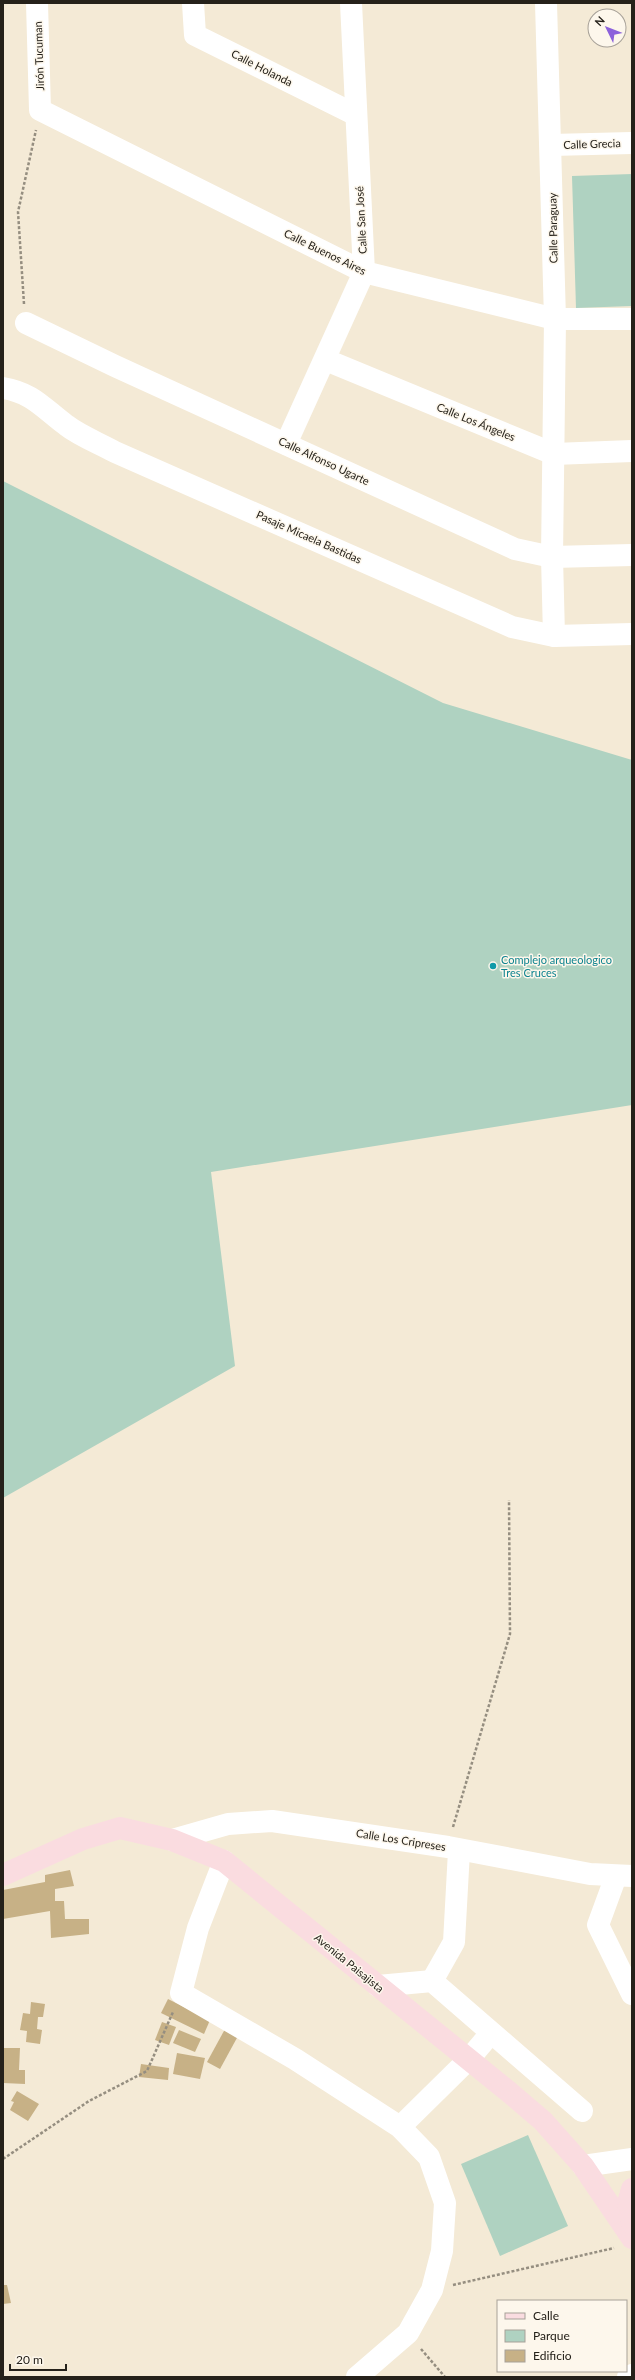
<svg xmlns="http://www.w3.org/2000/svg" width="635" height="2380" font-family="Lato,sans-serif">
<rect width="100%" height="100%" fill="#f4ead6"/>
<!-- green -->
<g fill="#afd2c1">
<polygon points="632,174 632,306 576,308 572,176"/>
<polygon points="3,481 443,703 632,760 632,1105 211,1172 235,1366 3,1498"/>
<polygon points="528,2135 568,2226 500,2256 461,2164"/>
</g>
<!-- building -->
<g fill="#c7b186">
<polygon points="70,1870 74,1886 55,1889 55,1901 64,1901 65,1919 89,1919 89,1934 51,1938 50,1911 3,1919 3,1890 45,1882 45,1875"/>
<polygon points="168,1999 210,2020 204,2034 161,2013"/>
<polygon points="31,2002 45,2004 43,2017 38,2017 37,2029 42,2030 40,2044 26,2042 27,2031 20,2030 23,2013 30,2014"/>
<polygon points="162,2022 176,2027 169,2045 155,2040"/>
<polygon points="225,2029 238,2036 220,2069 207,2062"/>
<polygon points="179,2030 201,2039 195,2052 173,2043"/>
<polygon points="3,2048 20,2048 19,2070 25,2070 25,2084 3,2083"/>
<polygon points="177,2053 205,2058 200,2079 173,2074"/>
<polygon points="141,2064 169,2068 168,2080 139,2077"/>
<polygon points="17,2091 39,2104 28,2121 10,2110 14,2102 11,2101"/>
<polygon points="3,2285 7,2285 11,2303 3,2304"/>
</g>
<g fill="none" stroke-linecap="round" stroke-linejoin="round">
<!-- path -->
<g stroke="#958e80" stroke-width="2.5" stroke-dasharray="3 2" stroke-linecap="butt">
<polyline points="24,304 18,212 36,130"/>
<polyline points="453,1827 510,1634 509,1500"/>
<polyline points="3,2159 89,2101 147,2071 173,2012"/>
<polyline points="453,2285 614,2248"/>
<polyline points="421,2349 445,2377"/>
</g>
<!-- minor -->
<g stroke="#fff" stroke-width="22">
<polyline points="37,3 40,110 364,272 555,319 632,319"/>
<polyline points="193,3 195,35 356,115"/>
<polyline points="546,3 555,319 552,557 554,636"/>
<polyline points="551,145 632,143"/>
<polyline points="26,323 115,366 515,549 552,557 632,555"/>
<polyline points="326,360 554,454 632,451"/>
<path d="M 3,388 C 33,393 43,408 66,425 C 80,436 99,443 115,452 L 512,627 L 554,636 L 632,634"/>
<polyline points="286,444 364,272 351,3"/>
<polyline points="172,1840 228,1824 272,1821 448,1847 590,1874 632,1876"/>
<polyline points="224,1861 198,1928 181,1993 295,2059 400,2127 429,2157 445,2203 442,2251 432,2290 408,2333 357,2377"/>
<polyline points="616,1876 598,1925 632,1994"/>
<polyline points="432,1981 454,1942 459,1851"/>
<polyline points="378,1986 432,1981 582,2111"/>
<polyline points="400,2127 469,2059 491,2033"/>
<polyline points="583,2166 632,2159"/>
<polyline points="628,2377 632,2375"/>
</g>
<!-- major -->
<g stroke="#fadce0" stroke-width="22">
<polyline points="3,1875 83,1839 120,1828 172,1840 224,1861 509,2092 543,2121 583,2166 632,2238"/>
<polyline points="632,2189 628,2203 632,2224"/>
</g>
</g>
<!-- markers -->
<circle fill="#0f9aa8" stroke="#fdf7ec" stroke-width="1.5" cx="493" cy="966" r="4"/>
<g text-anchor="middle" stroke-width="3" stroke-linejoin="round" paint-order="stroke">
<!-- street labels -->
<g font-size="11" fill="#25211a" stroke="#fdf7ec">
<text transform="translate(39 56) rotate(-92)" y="4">Jirón Tucuman</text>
<text transform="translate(262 68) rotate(27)" y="4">Calle Holanda</text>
<text transform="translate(592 144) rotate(-2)" y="4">Calle Grecia</text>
<text transform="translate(361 220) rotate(-93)" y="4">Calle San José</text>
<text transform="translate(553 228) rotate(-91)" y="4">Calle Paraguay</text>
<text transform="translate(325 252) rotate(26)" y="4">Calle Buenos Aires</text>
<text transform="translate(476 422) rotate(22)" y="4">Calle Los Ángeles</text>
<text transform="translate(324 461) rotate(25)" y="4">Calle Alfonso Ugarte</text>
<text transform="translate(309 537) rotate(24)" y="4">Pasaje Micaela Bastidas</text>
<text transform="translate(401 1840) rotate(9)" y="4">Calle Los Cripreses</text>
<text transform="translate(349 1963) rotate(39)" y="4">Avenida Paisajista</text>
</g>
<!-- culture labels -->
<g font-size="11" fill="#0d838f" stroke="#fdf7ec" text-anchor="start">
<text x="501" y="964">Complejo arqueologico<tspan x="501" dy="13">Tres Cruces</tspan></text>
</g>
</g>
<!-- border -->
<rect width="635" height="2380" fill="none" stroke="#25211a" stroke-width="8"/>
<!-- legend -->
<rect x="497" y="2300" width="130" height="72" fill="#fdf7ec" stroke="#a7a198"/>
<rect x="505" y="2313" width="20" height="6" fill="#fadce0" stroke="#a7a198"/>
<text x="533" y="2320" font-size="12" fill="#25211a">Calle</text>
<rect x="505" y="2330" width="20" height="12" fill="#afd2c1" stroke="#a7a198"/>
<text x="533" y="2340" font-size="12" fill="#25211a">Parque</text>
<rect x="505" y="2350" width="20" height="12" fill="#c7b186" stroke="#a7a198"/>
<text x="533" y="2360" font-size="12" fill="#25211a">Edificio</text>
<!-- north arrow -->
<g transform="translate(607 28) rotate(313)"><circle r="19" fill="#fdf7ec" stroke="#a7a198"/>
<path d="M0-3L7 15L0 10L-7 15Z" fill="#8c61db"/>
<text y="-6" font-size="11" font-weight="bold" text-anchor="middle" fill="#25211a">N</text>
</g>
<!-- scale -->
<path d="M10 2364v6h56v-6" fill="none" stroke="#25211a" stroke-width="2"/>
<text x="16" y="2364" font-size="12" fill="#25211a" stroke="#fdf7ec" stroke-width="3" paint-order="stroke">20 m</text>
</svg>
